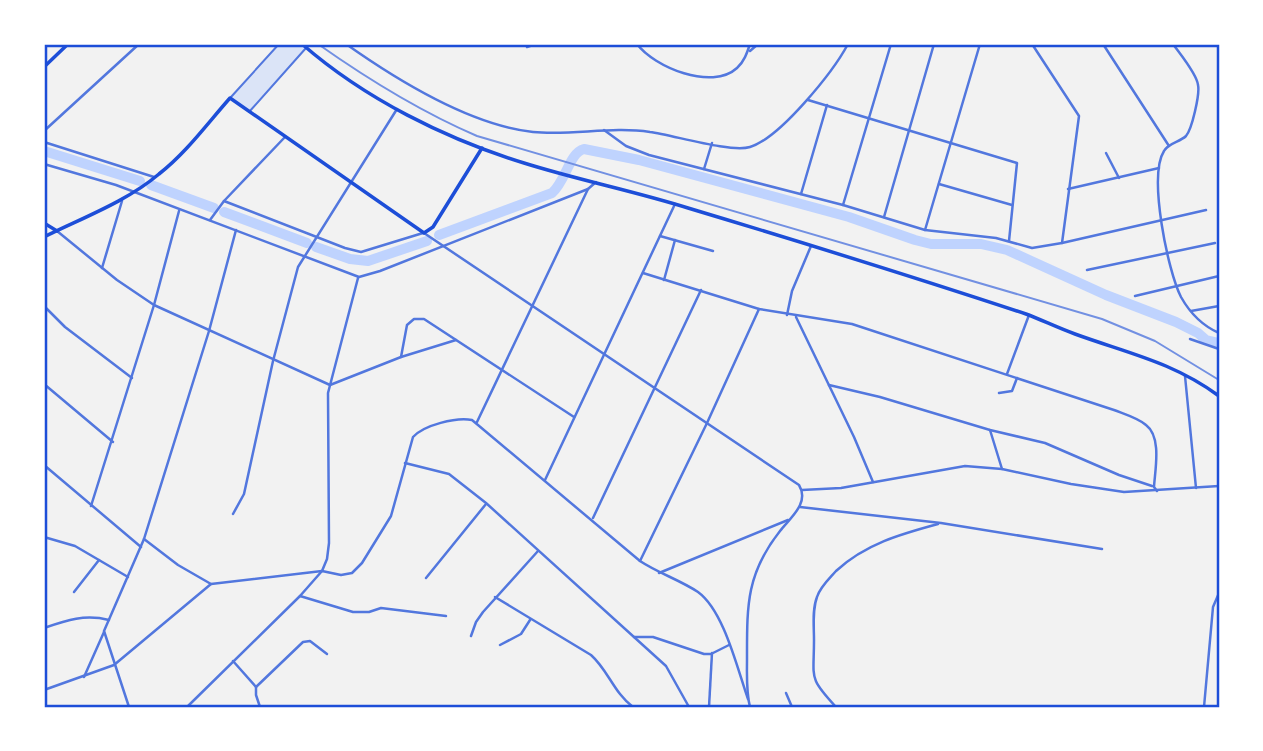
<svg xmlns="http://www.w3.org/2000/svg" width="1263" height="751" font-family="'Source Sans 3',sans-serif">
<rect width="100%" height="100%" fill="#f2f2f2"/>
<!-- green -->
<polygon fill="#dbe4f7" points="279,44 302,44 307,48 249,112 230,98"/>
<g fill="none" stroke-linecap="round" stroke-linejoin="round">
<!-- river -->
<g stroke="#bfd3fe" stroke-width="10">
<polyline points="44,151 140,181"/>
<polyline points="151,185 214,208"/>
<polyline points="224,212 307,243"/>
<path d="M 439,235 L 552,193 C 566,181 569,153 584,149 L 639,160 L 849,217 L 915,240 L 931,244 L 981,244 L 1007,250 L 1106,295 L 1176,322 L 1198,333 L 1206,340 L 1219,343"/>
<polyline points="316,247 350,259 368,261 427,241"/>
</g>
<!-- pedestrian -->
<g stroke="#5277de" stroke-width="2">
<polyline points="231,97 279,44"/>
<polyline points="249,112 306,48"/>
</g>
<!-- minor -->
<g stroke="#5277de" stroke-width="2.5">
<path d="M 346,44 C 397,80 469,125 533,132 C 572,136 611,126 650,132 C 673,135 731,153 750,147 C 780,138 833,72 848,44"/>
<path d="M 637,44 C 654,67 712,91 737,68 C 744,62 747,53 750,44"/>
<polyline points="1032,44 1079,116 1062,243"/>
<polyline points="1103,44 1169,146"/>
<path d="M 1173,44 C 1180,54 1197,74 1198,85 C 1200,94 1192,129 1186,136 C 1180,142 1168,143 1164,151 C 1148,176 1168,272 1181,297 C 1190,313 1203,326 1219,333"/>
<polyline points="527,47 536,44"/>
<polyline points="750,51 758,44"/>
<polyline points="808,100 1017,163 1009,241"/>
<polyline points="604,130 626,146 649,155 843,205 925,230 996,238 1032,248 1062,243 1206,210"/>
<polyline points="44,131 139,44"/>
<polyline points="44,142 154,177"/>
<polyline points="1106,153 1119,178"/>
<polyline points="44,164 116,185 359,277 380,271 588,189"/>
<polyline points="704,169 712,143"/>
<polyline points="939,184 1012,205"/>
<polyline points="1068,189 1159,168"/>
<polyline points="801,194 827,105"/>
<polyline points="224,201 345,248 361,252 423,233"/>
<polyline points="843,205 891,44"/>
<polyline points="884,217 934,44"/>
<polyline points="210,220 224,201 285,137"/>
<polyline points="925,230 980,44"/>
<polyline points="57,231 117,280 154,305 330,385 401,357 456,340"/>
<polyline points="660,236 713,251"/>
<polyline points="102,268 122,201"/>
<polyline points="1087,270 1215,243"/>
<path d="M 643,273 L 759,309 L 852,324 L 1114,410 C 1124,414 1138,418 1146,425 C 1162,437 1155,470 1154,487 L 1157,491"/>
<polyline points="664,280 675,240"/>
<polyline points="1135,296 1219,276"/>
<polyline points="44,306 65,327 132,378"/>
<polyline points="1191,311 1219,306"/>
<polyline points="787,315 792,291 811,246"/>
<polyline points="796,317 854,437 873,482"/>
<polyline points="1190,339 1219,349"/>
<polyline points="401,357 407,325 414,319 424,319 574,417"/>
<polyline points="1007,374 1029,315"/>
<polyline points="1185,376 1196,488"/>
<polyline points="44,384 113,442"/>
<polyline points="829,385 880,397 990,430 1045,443 1119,475 1152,486"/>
<polyline points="999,393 1012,391 1017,378"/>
<polyline points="477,422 588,189 596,182"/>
<polyline points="990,430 1002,469"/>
<polyline points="405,463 449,474 486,503 666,666 689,707"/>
<polyline points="44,465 141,547"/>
<polyline points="545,480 675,204"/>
<polyline points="802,490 841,488 965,466 1002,469 1071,484 1124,492 1219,486"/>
<polyline points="91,506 154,305 179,211"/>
<polyline points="800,507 941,523 1102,549"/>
<polyline points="233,514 244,494 273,361 298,267 397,109"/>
<polyline points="593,518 701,290"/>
<polyline points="44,537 75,546 128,577"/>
<path d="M 144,539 L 178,565 L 211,584 L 322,571 L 341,575 L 352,573 L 362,563 L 391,516 L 413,437 C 424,425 456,417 472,420 L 640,561 C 658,573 680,580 698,592 C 724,611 737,668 748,699"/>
<polyline points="640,561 707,423 759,309"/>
<polyline points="659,573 788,520"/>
<polyline points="426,578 486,504"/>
<polyline points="74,592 99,560"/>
<polyline points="300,596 353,612 369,612 381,608 446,616"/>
<path d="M 495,597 L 591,655 C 608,670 614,693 633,707"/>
<path d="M 44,628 C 67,620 85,614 109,620"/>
<polyline points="471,636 476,622 483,612 538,551"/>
<polyline points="634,637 653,637 704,654 711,654 729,645"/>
<polyline points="500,645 521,634 530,620"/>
<polyline points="233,661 256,687 256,695 260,707"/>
<polyline points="84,677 104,632"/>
<polyline points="256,687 303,642 310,641 327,654"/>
<polyline points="44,690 114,665 211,584"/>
<polyline points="786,693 792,707"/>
<polyline points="129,707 104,631 144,539 209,331 236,230"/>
<polyline points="187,707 300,596 322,571 327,559 329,543 328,393 358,278"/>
<polyline points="709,707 712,653"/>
<path d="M 836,707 C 808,677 814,679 814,640 C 814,626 812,610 817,597 C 820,587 829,579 836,571 C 865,544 901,534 938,524"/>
<polyline points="1204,707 1213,607 1219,593"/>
</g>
<!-- tertiary -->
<path stroke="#5277de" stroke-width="2.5" d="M 424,233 L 799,485 C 810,503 790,518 780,531 C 746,574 747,606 747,659 C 747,675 746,692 750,707"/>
<!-- secondary -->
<g stroke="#1d4ed8" stroke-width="3.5">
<path d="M 302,44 C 365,99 446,139 524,163 C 578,180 634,191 688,208 C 801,242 914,277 1026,314 C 1042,320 1058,328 1075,334 C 1127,353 1173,362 1219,396"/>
<polyline points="44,67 68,44"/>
<polyline points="44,223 57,231"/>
<path d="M 44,237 C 82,218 126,202 159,174 C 186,153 207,124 230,98 L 424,233 L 433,227 L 482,148"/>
</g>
<!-- rail -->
<path stroke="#7290e2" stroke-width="2" d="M 318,44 C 369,80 419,111 477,136 L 1102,319 L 1155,341 L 1219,380"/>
</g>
<!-- border -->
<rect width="1263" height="751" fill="none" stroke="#ffffff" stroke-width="91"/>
<rect x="46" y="46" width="1172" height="660" fill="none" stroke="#1d4ed8" stroke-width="2.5"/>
</svg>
